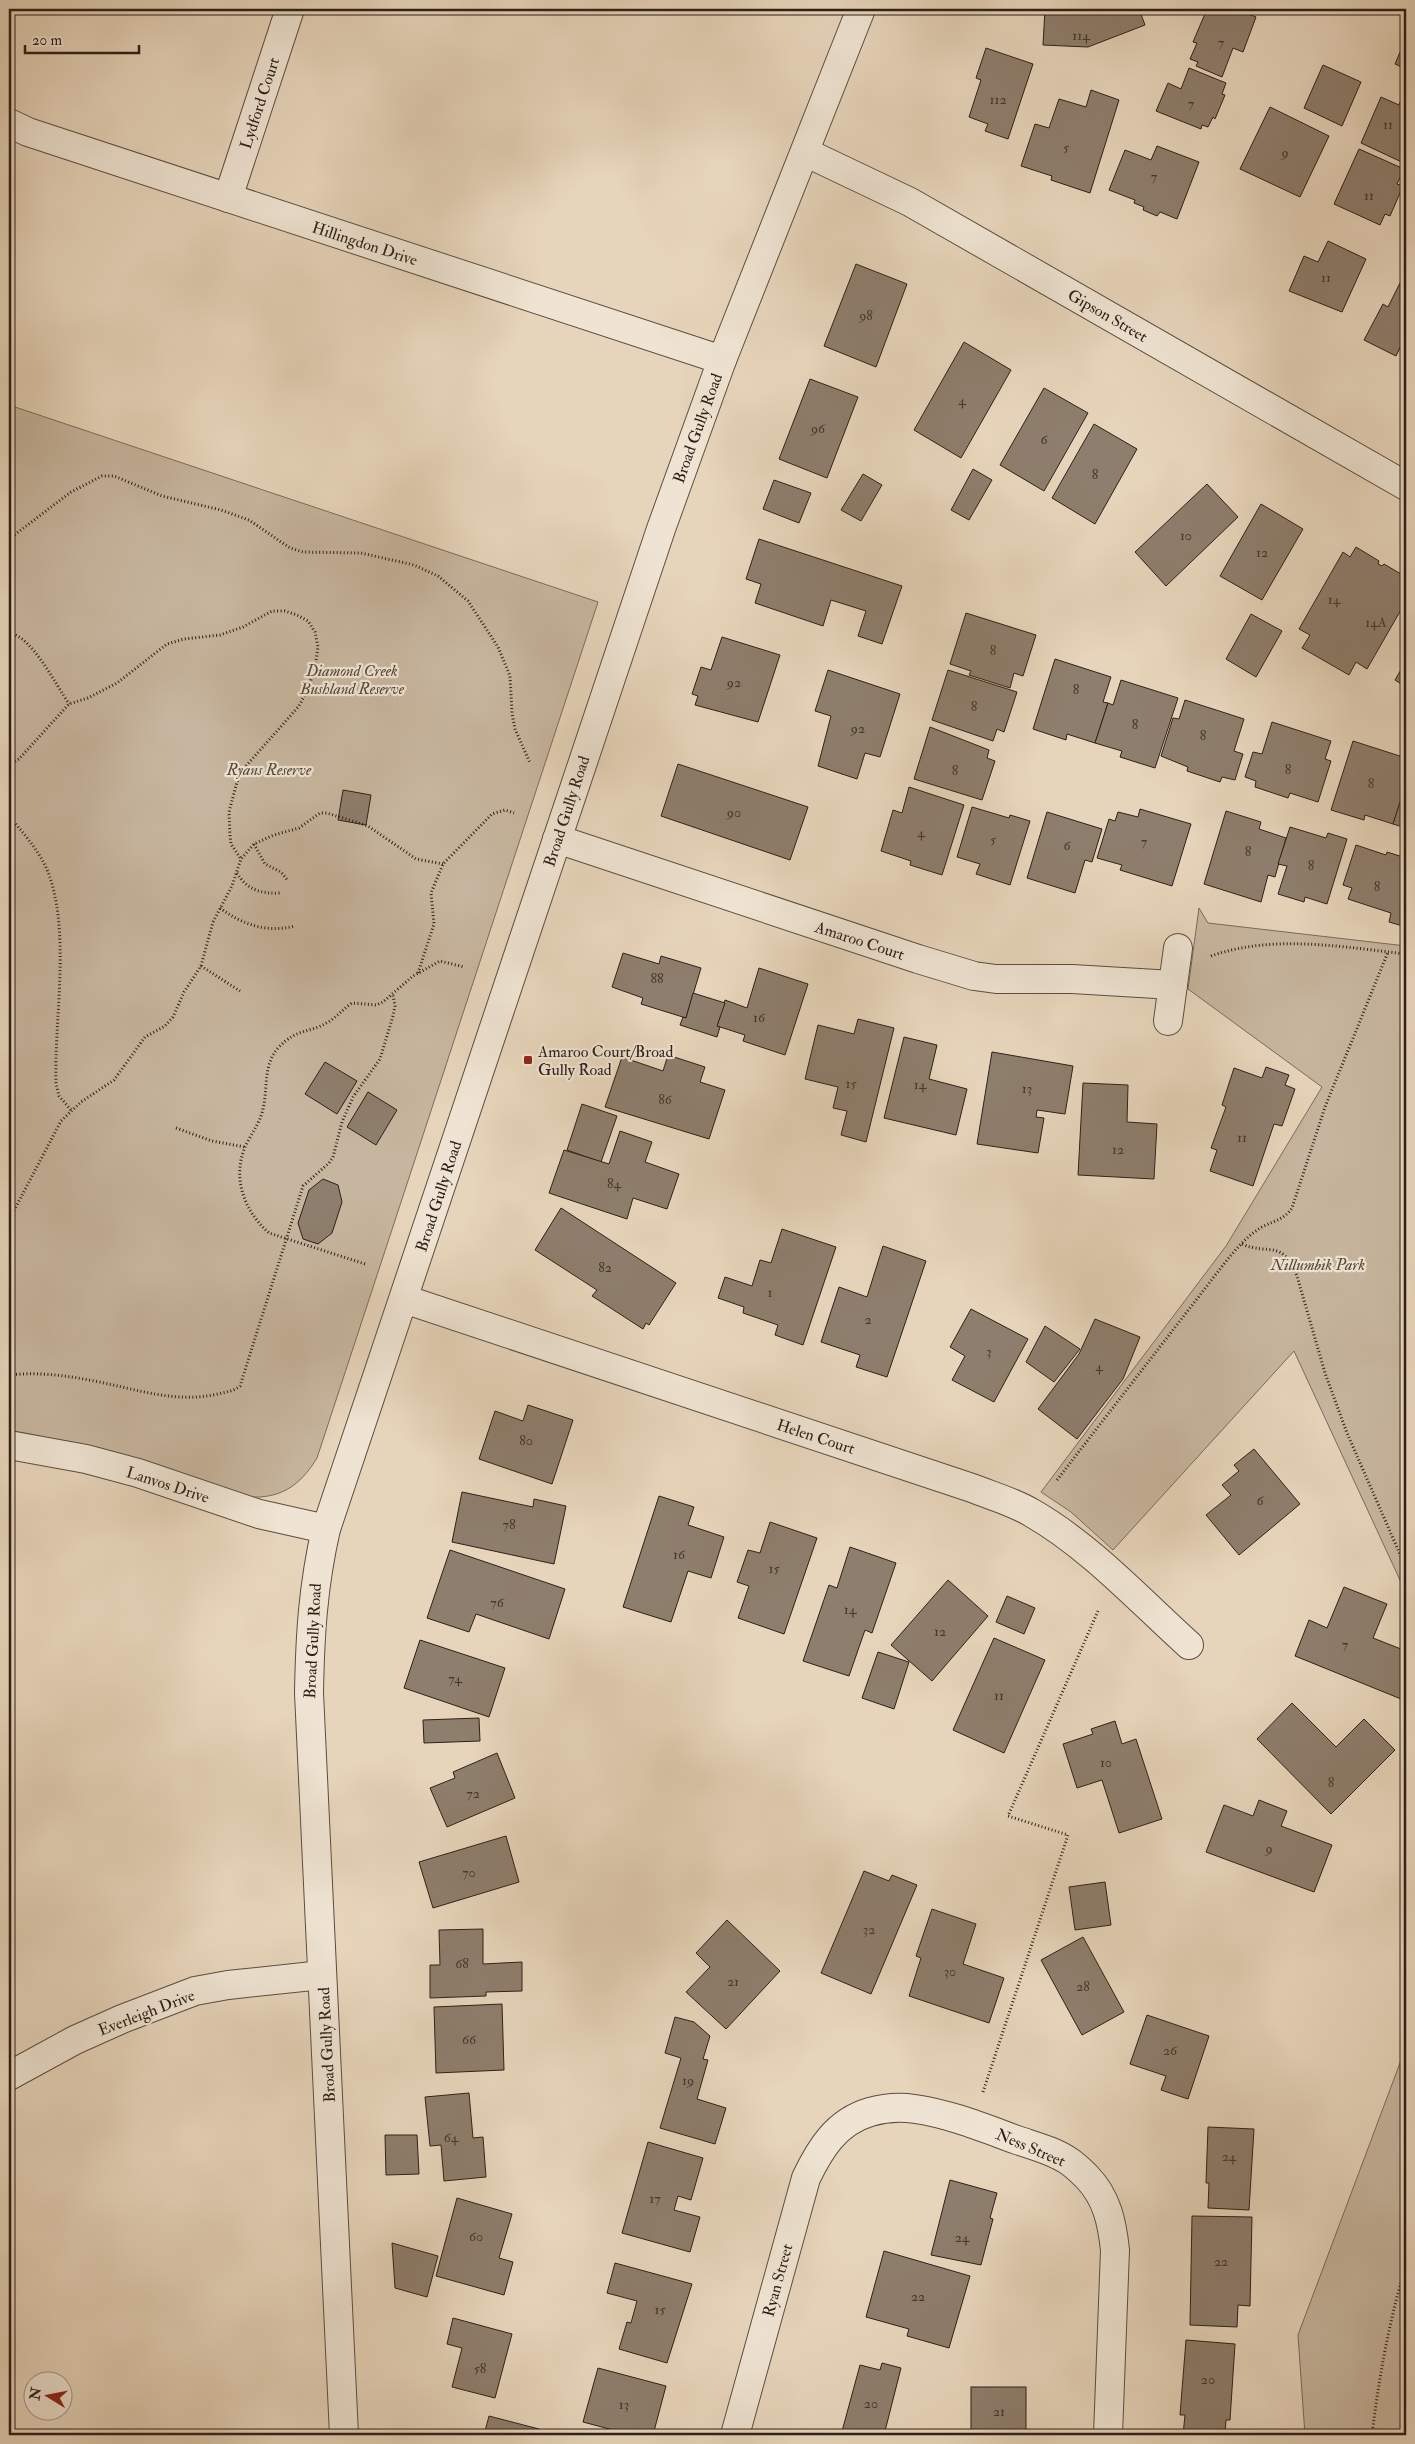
<svg xmlns="http://www.w3.org/2000/svg" width="1415" height="2444" font-family="'IM FELL Double Pica',serif">
<rect width="100%" height="100%" fill="#e7d5bb"/>
<filter id="stains"><feTurbulence type="fractalNoise" baseFrequency=".004" numOctaves="4"/><feColorMatrix values="0 0 0 0 .2 0 0 0 0 .09 0 0 0 0 .02 0 0 0 .5 -.17"/></filter>
<radialGradient id="worn" r=".72"><stop offset=".6" stop-color="#630" stop-opacity="0"/><stop offset="1" stop-color="#630" stop-opacity=".3"/></radialGradient>
<!-- green -->
<g fill="#c7b69f" stroke="#7a6b5c">
<path d="M 9,405 L 598,602 L 317,1458 C 303,1481 287,1495 260,1497 C 234,1499 184,1475 157,1467 C 132,1459 105,1454 80,1447 C 56,1441 33,1433 9,1431 L 9,1130 L 11,1123 L 9,1122 Z"/>
<polygon points="1199,908 1208,923 1406,946 1406,1593 1294,1351 1113,1550 1071,1512 1041,1492 1226,1246 1322,1087 1188,989"/>
<polygon points="1406,2047 1406,2435 1305,2435 1298,2335"/>
</g>
<!-- building -->
<g fill="#8e7e6d" stroke="#2d2019">
<polygon points="1045,9 1139,9 1145,25 1088,47 1043,45"/>
<polygon points="1207,9 1236,9 1256,17 1243,52 1233,48 1222,77 1196,66 1198,62 1190,59 1197,43 1193,42"/>
<polygon points="1406,38 1406,69 1395,64"/>
<polygon points="986,48 1033,64 1008,139 985,131 988,124 969,117 981,80 976,78"/>
<polygon points="1323,65 1361,82 1342,126 1304,108"/>
<polygon points="1189,68 1226,83 1222,94 1225,95 1215,119 1213,117 1208,127 1202,125 1201,129 1156,111 1168,83 1181,89"/>
<polygon points="1091,90 1119,100 1090,193 1051,180 1052,176 1021,166 1035,124 1049,128 1059,99 1086,107"/>
<polygon points="1381,97 1399,105 1400,102 1406,105 1406,164 1361,143"/>
<polygon points="1270,107 1329,136 1300,197 1240,169"/>
<polygon points="1157,146 1199,162 1177,219 1160,212 1157,216 1143,210 1144,207 1134,203 1135,200 1109,190 1125,150 1151,160"/>
<polygon points="1359,149 1404,169 1397,184 1403,186 1390,216 1385,214 1380,225 1334,204"/>
<polygon points="1328,241 1366,259 1342,312 1289,291 1304,256 1318,262"/>
<polygon points="856,264 907,284 876,367 824,346"/>
<polygon points="1406,271 1406,335 1396,356 1364,340 1383,304 1388,307"/>
<polygon points="964,342 1011,370 961,458 914,430"/>
<polygon points="810,379 858,397 827,478 779,459"/>
<polygon points="1044,388 1088,413 1044,491 1000,465"/>
<polygon points="1094,424 1137,449 1095,524 1052,498"/>
<polygon points="973,469 992,480 969,520 951,510"/>
<polygon points="863,474 882,485 861,521 841,510"/>
<polygon points="774,480 811,493 799,523 763,509"/>
<polygon points="1207,484 1238,517 1166,586 1135,552"/>
<polygon points="1261,504 1303,529 1262,600 1220,576"/>
<polygon points="759,539 902,586 882,644 858,636 866,611 831,600 823,626 755,603 761,584 746,579"/>
<polygon points="1356,547 1379,561 1378,564 1382,566 1384,564 1406,577 1404,587 1406,588 1406,601 1367,669 1356,662 1349,675 1302,648 1310,635 1299,629 1343,552 1350,557"/>
<polygon points="966,613 1036,635 1023,676 1014,673 1010,688 969,675 971,671 950,664"/>
<polygon points="1251,614 1282,631 1256,677 1226,659"/>
<polygon points="722,637 780,655 758,722 695,705 698,696 692,694 701,667 711,670"/>
<polygon points="1055,659 1111,677 1103,702 1108,703 1095,743 1067,734 1066,740 1033,729"/>
<polygon points="1406,661 1406,687 1395,680"/>
<polygon points="828,670 900,694 880,757 865,753 857,779 818,766 831,716 815,711"/>
<polygon points="948,670 1017,692 1004,732 997,729 993,741 932,720"/>
<polygon points="1121,680 1178,698 1155,768 1120,757 1122,751 1095,743 1108,703 1113,705"/>
<polygon points="1185,700 1244,719 1234,751 1243,754 1235,780 1222,777 1220,782 1187,771 1188,767 1161,756 1173,718 1179,719"/>
<polygon points="1272,722 1331,741 1325,759 1331,761 1318,802 1290,793 1288,798 1255,787 1256,781 1245,777 1253,752 1262,754"/>
<polygon points="930,727 989,750 987,758 995,761 982,800 914,779"/>
<polygon points="1353,741 1406,758 1401,782 1406,784 1393,824 1365,815 1364,820 1331,810"/>
<polygon points="678,764 808,807 790,860 661,816"/>
<polygon points="1406,784 1406,828 1393,824"/>
<polygon points="909,787 964,805 942,875 910,865 911,861 881,851 893,810 902,813"/>
<polygon points="343,790 371,795 366,825 338,820"/>
<polygon points="972,807 1009,818 1010,815 1030,821 1010,885 976,874 980,864 957,857"/>
<polygon points="1140,809 1191,824 1172,886 1120,870 1122,865 1097,858 1109,819 1115,821 1118,812 1138,817"/>
<polygon points="1226,811 1261,822 1259,829 1286,838 1275,877 1268,875 1261,902 1204,884"/>
<polygon points="1047,812 1102,829 1092,862 1085,860 1075,893 1027,878"/>
<polygon points="1290,827 1326,838 1328,833 1347,839 1327,904 1305,897 1304,902 1278,894 1287,866 1278,864"/>
<polygon points="1356,845 1386,855 1387,852 1406,858 1406,927 1389,922 1391,913 1348,899 1352,888 1343,885"/>
<polygon points="623,953 659,964 661,956 701,968 686,1018 641,1004 643,998 612,987"/>
<polygon points="759,968 808,984 785,1055 743,1041 745,1035 717,1026 725,1000 747,1008"/>
<polygon points="693,993 725,1003 717,1026 720,1027 717,1037 680,1025 683,1017 686,1018"/>
<polygon points="858,1019 894,1028 866,1142 841,1135 847,1111 833,1108 838,1087 805,1079 818,1025 854,1034"/>
<polygon points="904,1037 937,1045 929,1079 967,1089 956,1135 884,1118"/>
<polygon points="992,1052 1073,1066 1065,1114 1037,1110 1036,1117 1044,1118 1038,1153 977,1144"/>
<polygon points="668,1055 705,1067 700,1082 725,1090 709,1139 605,1107 622,1057 663,1071"/>
<polygon points="325,1062 357,1081 337,1114 305,1094"/>
<polygon points="1266,1067 1289,1075 1285,1085 1295,1089 1282,1126 1274,1124 1253,1186 1210,1171 1217,1150 1211,1148 1226,1107 1222,1105 1234,1068 1262,1078"/>
<polygon points="1083,1083 1128,1085 1127,1122 1157,1124 1154,1179 1078,1175"/>
<polygon points="368,1092 397,1110 376,1145 347,1127"/>
<polygon points="582,1104 617,1116 601,1162 567,1150"/>
<polygon points="620,1131 652,1142 645,1162 679,1174 667,1209 633,1198 627,1219 549,1193 564,1150 609,1164"/>
<polygon points="323,1179 338,1185 342,1202 332,1233 318,1244 303,1239 298,1223 309,1190"/>
<polygon points="561,1208 676,1283 649,1325 646,1323 643,1329 592,1296 597,1290 535,1250"/>
<polygon points="782,1229 836,1247 803,1345 775,1335 778,1325 743,1313 744,1307 718,1298 725,1277 752,1286 760,1260 771,1263"/>
<polygon points="883,1246 926,1261 887,1377 856,1367 860,1355 821,1342 839,1287 867,1297"/>
<polygon points="971,1309 1028,1339 994,1402 952,1380 965,1356 950,1347"/>
<polygon points="1095,1319 1140,1337 1123,1379 1077,1439 1038,1409 1079,1354"/>
<polygon points="1045,1326 1080,1349 1054,1382 1026,1362"/>
<polygon points="528,1405 573,1420 552,1484 479,1459 495,1411 523,1421"/>
<polygon points="1254,1449 1300,1504 1239,1555 1206,1515 1231,1495 1222,1485 1239,1471 1234,1465"/>
<polygon points="462,1492 533,1507 534,1499 566,1506 554,1564 452,1542"/>
<polygon points="659,1496 694,1507 688,1525 724,1537 711,1578 688,1571 671,1622 623,1607"/>
<polygon points="770,1522 817,1538 784,1634 738,1618 749,1586 737,1582 748,1550 760,1553"/>
<polygon points="850,1547 896,1563 872,1633 865,1630 849,1676 803,1661 829,1585 837,1588"/>
<polygon points="450,1550 565,1589 549,1639 476,1614 469,1632 427,1618"/>
<polygon points="948,1580 988,1616 932,1681 891,1645"/>
<polygon points="1344,1587 1387,1604 1373,1638 1406,1651 1406,1701 1295,1656 1309,1620 1327,1628"/>
<polygon points="1007,1596 1035,1608 1024,1634 996,1622"/>
<polygon points="994,1638 1045,1660 1004,1753 953,1730"/>
<polygon points="420,1640 505,1668 489,1717 404,1688"/>
<polygon points="878,1652 909,1662 894,1709 862,1698"/>
<polygon points="1292,1703 1336,1747 1364,1719 1395,1750 1331,1814 1257,1739"/>
<polygon points="479,1718 480,1741 424,1743 423,1720"/>
<polygon points="1115,1721 1122,1744 1136,1739 1162,1819 1119,1833 1102,1780 1077,1788 1063,1744 1093,1734 1091,1729"/>
<polygon points="497,1753 515,1798 447,1827 430,1788 455,1778 453,1772"/>
<polygon points="1259,1800 1287,1811 1281,1826 1332,1845 1314,1892 1206,1852 1224,1805 1253,1816"/>
<polygon points="506,1836 519,1882 433,1908 419,1862"/>
<polygon points="864,1871 889,1881 892,1875 917,1885 871,1994 821,1973"/>
<polygon points="1105,1882 1111,1925 1075,1930 1069,1887"/>
<polygon points="932,1909 976,1924 963,1964 1004,1978 989,2023 909,1996 921,1958 916,1956"/>
<polygon points="727,1920 780,1971 726,2029 686,1992 710,1967 696,1953"/>
<polygon points="483,1929 483,1964 522,1962 522,1991 486,1992 486,1996 430,1998 430,1965 440,1965 439,1930"/>
<polygon points="1083,1937 1124,2012 1082,2035 1041,1960"/>
<polygon points="502,2004 504,2070 436,2073 434,2007"/>
<polygon points="1147,2015 1209,2036 1188,2099 1161,2090 1166,2076 1130,2064"/>
<polygon points="675,2017 694,2022 710,2036 703,2059 708,2060 697,2099 726,2108 715,2144 660,2128 681,2058 665,2053"/>
<polygon points="469,2093 473,2138 483,2137 486,2177 444,2181 441,2145 430,2146 425,2097"/>
<polygon points="1208,2127 1254,2129 1249,2210 1208,2208 1209,2183 1206,2183"/>
<polygon points="385,2135 417,2135 419,2174 386,2175"/>
<polygon points="648,2142 703,2158 691,2200 678,2196 674,2210 700,2217 690,2252 622,2233"/>
<polygon points="950,2180 997,2193 990,2218 993,2219 981,2265 931,2255"/>
<polygon points="457,2198 512,2214 499,2258 513,2262 504,2295 436,2276"/>
<polygon points="1192,2216 1252,2217 1250,2306 1238,2305 1237,2327 1190,2325"/>
<polygon points="392,2243 438,2256 427,2297 395,2288"/>
<polygon points="884,2251 970,2276 949,2348 907,2336 909,2329 866,2317"/>
<polygon points="615,2263 692,2284 667,2363 619,2349 627,2322 631,2323 637,2301 607,2293"/>
<polygon points="453,2318 512,2334 495,2398 452,2387 462,2348 447,2344"/>
<polygon points="1186,2340 1235,2344 1230,2420 1226,2420 1225,2435 1183,2435 1185,2415 1180,2415"/>
<polygon points="882,2363 901,2368 884,2435 841,2435 860,2365 880,2370"/>
<polygon points="598,2368 666,2386 653,2435 632,2435 583,2422"/>
<rect x="971" y="2387" width="55" height="48"/>
<polygon points="489,2416 539,2429 537,2435 484,2435"/>
</g>
<g fill="none" stroke-linecap="round" stroke-linejoin="round">
<!-- minor casing -->
<g stroke="#5c4d42" stroke-width="30">
<g id="minor">
<polyline points="9,123 28,132 722,360"/>
<polyline points="805,152 910,202 1406,486"/>
<polyline points="228,198 290,9"/>
<polyline points="557,839 918,959 974,976 996,979 1072,979 1173,985"/>
<polyline points="1168,1021 1178,948"/>
<path d="M 404,1299 L 972,1488 C 992,1496 1014,1502 1032,1513 C 1091,1547 1139,1600 1189,1645"/>
<polyline points="9,1445 86,1459 138,1473 259,1514 326,1529"/>
<polyline points="9,2076 75,2040 122,2019 195,1991 228,1985 322,1975"/>
<path d="M 344,2435 L 309,1693 C 310,1635 313,1586 326,1529 L 661,529 L 722,360 L 861,9"/>
<path d="M 735,2435 L 806,2178 C 820,2149 836,2122 870,2112 C 884,2108 901,2107 915,2109 C 950,2114 984,2128 1017,2140 C 1034,2146 1055,2151 1070,2162 C 1076,2166 1082,2172 1087,2177 C 1107,2198 1112,2222 1115,2250 L 1108,2435"/>
</g>
</g>
<!-- path -->
<g stroke="#2d2019" stroke-width="3" stroke-dasharray="1 2.5" stroke-linecap="butt">
<polyline points="9,539 71,492 102,476 114,476 162,496 221,510 249,520 290,548 303,552 361,553 414,565 438,576 468,601 498,647 510,676 512,713 515,729 530,763"/>
<path d="M 9,633 C 32,636 56,685 69,704"/>
<polyline points="9,765 19,759 69,704 88,698 117,683 167,644 184,639 220,635 243,627 272,611 285,611 297,615 308,621 315,632 318,647 316,661 309,687 299,706 246,766 237,782 229,812 230,835 231,844 241,859"/>
<path d="M 9,816 C 23,833 39,850 48,872 C 71,932 54,1019 56,1084 L 59,1096 L 71,1110"/>
<polyline points="254,844 265,864 281,872 288,881"/>
<path d="M 237,873 C 247,890 261,894 281,893"/>
<path d="M 220,908 C 243,925 267,933 295,926"/>
<path d="M 1211,956 C 1274,934 1342,947 1406,954"/>
<polyline points="201,966 240,991"/>
<polyline points="418,973 434,924 431,893 443,864 492,814 505,810 514,813"/>
<polyline points="176,1128 212,1141 245,1147"/>
<polyline points="9,1220 61,1121 81,1102 114,1080 145,1037 165,1026 173,1017 184,992 201,966 213,922 232,886 241,859 254,844 274,835 299,828 320,813 327,813 368,826 416,859 443,864"/>
<path d="M 1242,1244 C 1270,1256 1281,1238 1297,1276 L 1325,1373 L 1347,1433 L 1406,1568"/>
<path d="M 365,1264 L 269,1233 C 244,1211 232,1178 245,1147 C 251,1134 260,1123 263,1109 C 268,1088 263,1065 278,1048 C 298,1027 309,1034 328,1022 C 337,1017 343,1009 352,1003 L 376,1005 L 383,1002 L 413,976 L 440,961 L 464,967"/>
<path d="M 9,1375 C 36,1372 63,1375 89,1380 C 134,1388 173,1404 218,1394 C 226,1392 234,1391 240,1386 L 303,1186 L 329,1163 L 333,1157 L 342,1122 L 353,1097 L 380,1059 L 393,1016 L 395,1006 L 393,995"/>
<path d="M 1057,1480 L 1227,1260 C 1237,1248 1248,1235 1262,1227 C 1273,1221 1284,1220 1292,1208 L 1325,1107 L 1388,952"/>
<polyline points="983,2092 1068,1835 1008,1816 1098,1611"/>
<path d="M 1372,2435 C 1379,2377 1389,2321 1406,2265"/>
</g>
<!-- minor -->
<use href="#minor" stroke="#efe4d3" stroke-width="28"/>
</g>
<!-- markers -->
<rect fill="#8f2418" stroke="#efe4d3" stroke-width="2" x="523" y="1055" width="10" height="10" rx="2.5"/>
<g text-anchor="middle" stroke-width="4.5" stroke-linejoin="round" paint-order="stroke">
<!-- number labels -->
<g font-size="14" fill="#45382e">
<text x="1081" y="40">114</text>
<text x="1221" y="47">7</text>
<text x="998" y="104">112</text>
<text x="1191" y="108">7</text>
<text x="1388" y="129">11</text>
<text x="1066" y="152">5</text>
<text x="1285" y="157">9</text>
<text x="1154" y="181">7</text>
<text x="1369" y="200">11</text>
<text x="1326" y="282">11</text>
<text x="866" y="320">98</text>
<text x="962" y="405">4</text>
<text x="818" y="433">96</text>
<text x="1044" y="444">6</text>
<text x="1095" y="479">8</text>
<text x="1186" y="540">10</text>
<text x="1262" y="557">12</text>
<text x="1334" y="604">14</text>
<text x="1376" y="627">14A</text>
<text x="993" y="655">8</text>
<text x="734" y="687">92</text>
<text x="1076" y="694">8</text>
<text x="974" y="711">8</text>
<text x="1135" y="729">8</text>
<text x="858" y="733">92</text>
<text x="1203" y="740">8</text>
<text x="1288" y="774">8</text>
<text x="955" y="775">8</text>
<text x="1371" y="788">8</text>
<text x="734" y="817">90</text>
<text x="921" y="837">4</text>
<text x="993" y="844">5</text>
<text x="1144" y="846">7</text>
<text x="1067" y="850">6</text>
<text x="1248" y="856">8</text>
<text x="1311" y="870">8</text>
<text x="1377" y="891">8</text>
<text x="657" y="983">88</text>
<text x="759" y="1022">16</text>
<text x="851" y="1088">15</text>
<text x="920" y="1089">14</text>
<text x="1027" y="1093">13</text>
<text x="665" y="1104">86</text>
<text x="1242" y="1142">11</text>
<text x="1118" y="1154">12</text>
<text x="614" y="1188">84</text>
<text x="605" y="1272">82</text>
<text x="770" y="1297">1</text>
<text x="868" y="1324">2</text>
<text x="989" y="1356">3</text>
<text x="1099" y="1371">4</text>
<text x="526" y="1445">80</text>
<text x="1260" y="1505">6</text>
<text x="509" y="1529">78</text>
<text x="679" y="1559">16</text>
<text x="774" y="1573">15</text>
<text x="497" y="1607">76</text>
<text x="850" y="1614">14</text>
<text x="940" y="1636">12</text>
<text x="1345" y="1649">7</text>
<text x="455" y="1683">74</text>
<text x="999" y="1700">11</text>
<text x="1106" y="1767">10</text>
<text x="1331" y="1787">8</text>
<text x="473" y="1798">72</text>
<text x="1269" y="1853">9</text>
<text x="469" y="1877">70</text>
<text x="869" y="1934">32</text>
<text x="462" y="1968">68</text>
<text x="950" y="1976">30</text>
<text x="733" y="1986">21</text>
<text x="1083" y="1991">28</text>
<text x="469" y="2044">66</text>
<text x="1170" y="2055">26</text>
<text x="688" y="2085">19</text>
<text x="451" y="2142">64</text>
<text x="1229" y="2161">24</text>
<text x="655" y="2203">17</text>
<text x="476" y="2241">60</text>
<text x="962" y="2242">24</text>
<text x="1221" y="2266">22</text>
<text x="918" y="2301">22</text>
<text x="660" y="2314">15</text>
<text x="480" y="2373">58</text>
<text x="1208" y="2384">20</text>
<text x="871" y="2408">20</text>
<text x="624" y="2409">13</text>
<text x="999" y="2416">21</text>
</g>
<!-- street labels -->
<g font-size="16" fill="#2d2019" stroke="#efe4d3">
<text transform="translate(259 103) rotate(-72)" y="6">Lydford Court</text>
<text transform="translate(365 243) rotate(18)" y="6">Hillingdon Drive</text>
<text transform="translate(1108 315) rotate(30)" y="6">Gipson Street</text>
<text transform="translate(697 428) rotate(-70)" y="6">Broad Gully Road</text>
<text transform="translate(566 811) rotate(-72)" y="6">Broad Gully Road</text>
<text transform="translate(860 940) rotate(18)" y="6">Amaroo Court</text>
<text transform="translate(438 1196) rotate(-72)" y="6">Broad Gully Road</text>
<text transform="translate(816 1436) rotate(18)" y="6">Helen Court</text>
<text transform="translate(168 1484) rotate(18)" y="6">Lanvos Drive</text>
<text transform="translate(312 1641) rotate(-87)" y="6">Broad Gully Road</text>
<text transform="translate(146 2012) rotate(-21)" y="6">Everleigh Drive</text>
<text transform="translate(326 2045) rotate(-93)" y="6">Broad Gully Road</text>
<text transform="translate(1031 2147) rotate(23)" y="6">Ness Street</text>
<text transform="translate(777 2280) rotate(-75)" y="6">Ryan Street</text>
</g>
<!-- park labels -->
<g font-size="16" font-style="italic" fill="#54463a" stroke="#efe4d3">
<text x="352" y="676">Diamond Creek<tspan x="352" dy="18">Bushland Reserve</tspan></text>
<text x="269" y="775">Ryans Reserve</text>
<text x="1318" y="1270">Nillumbik Park</text>
</g>
<!-- poi labels -->
<g font-size="16" fill="#2d2019" stroke="#efe4d3" text-anchor="start">
<text x="538" y="1057">Amaroo Court/Broad<tspan x="538" dy="18">Gully Road</tspan></text>
</g>
</g>
<!-- margin -->
<rect width="1415" height="2444" fill="none" stroke="#e7d5bb" stroke-width="30"/>
<rect x="10" y="10" width="1395" height="2424" fill="none" stroke="#2d2019" stroke-width="2.5"/>
<rect x="15" y="15" width="1385" height="2414" fill="none" stroke="#2d2019"/>
<!-- north arrow -->
<g transform="translate(48 2396) rotate(280)"><circle r="24" fill="#efe4d3" stroke="#a19689"/>
<path d="M0-4L9 19L0 12L-9 19Z" fill="#8f2418"/>
<text y="-8" font-size="14" font-weight="bold" text-anchor="middle" fill="#2d2019">N</text>
</g>
<!-- scale -->
<path d="M25 45v8h114v-8" fill="none" stroke="#2d2019" stroke-width="2.5"/>
<text x="32" y="45" font-size="15" fill="#2d2019" stroke="#efe4d3" stroke-width="4" paint-order="stroke">20 m</text>
<rect width="100%" height="100%" filter="url(#stains)"/>
<rect width="100%" height="100%" fill="url(#worn)"/>
</svg>
